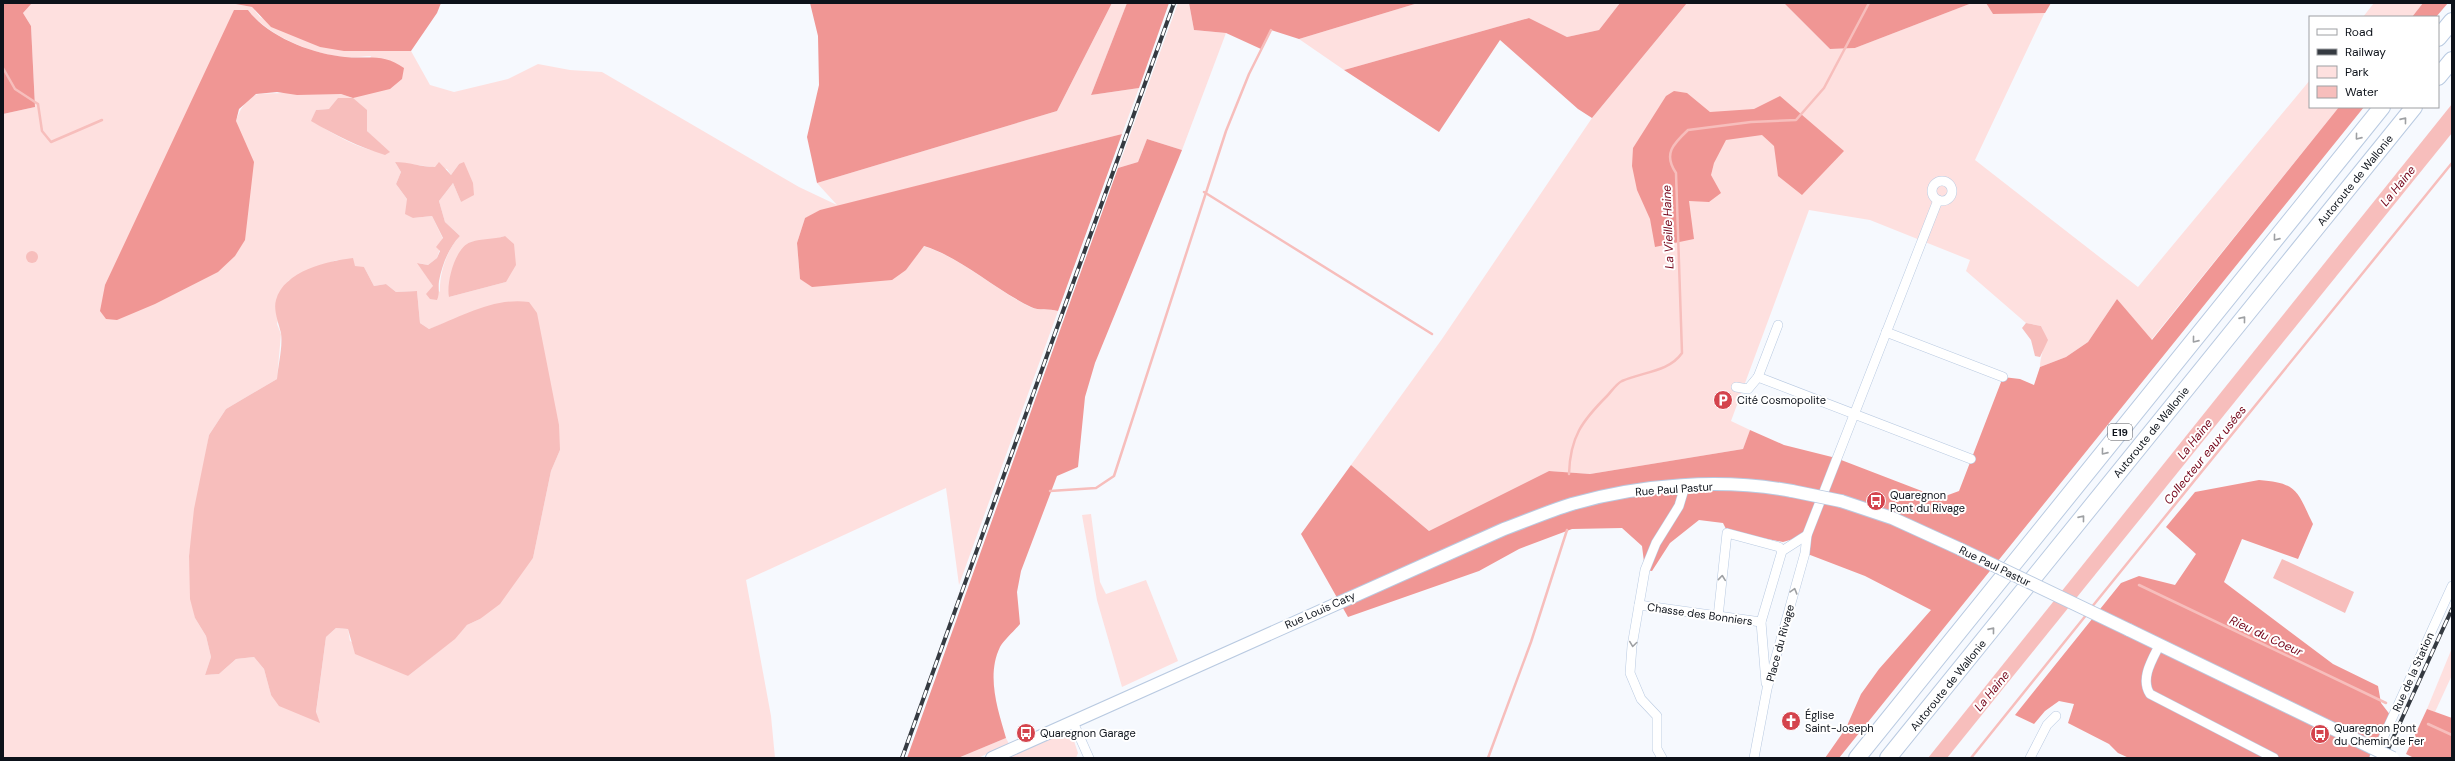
<svg xmlns="http://www.w3.org/2000/svg" width="2455" height="761" font-family="'DM Sans',sans-serif">
<rect width="100%" height="100%" fill="#f6f9fe"/>
<!-- green -->
<g fill="#fee0df" fill-rule="evenodd">
<path d="M 32,3 L 230,3 L 252,7 L 260,17 L 320,47 L 411,51 L 430,85 L 454,92 L 508,79 L 538,64 L 570,70 L 602,72 L 799,187 L 837,205 L 817,183 L 1057,111 L 1112,3 L 1127,3 L 1091,95 L 1139,88 L 1122,134 L 839,206 L 805,218 L 797,243 L 800,279 L 906,270 L 923,246 C 962,258 994,289 1030,307 C 1039,311 1049,308 1058,311 L 959,585 L 946,488 L 746,580 L 771,716 L 775,758 L 3,758 L 3,114 L 35,107 L 31,26 L 23,13 ZM 248,10 C 268,36 313,55 346,57 C 354,58 363,56 371,56 L 353,98 C 349,97 345,95 341,94 C 333,93 259,92 255,95 C 245,100 239,111 236,121 ZM 329,109 L 367,110 L 367,131 L 389,153 C 360,151 336,135 312,121 L 316,110 ZM 395,162 L 447,169 L 451,175 L 459,164 L 466,198 L 461,202 L 453,183 L 439,201 L 445,222 L 460,236 C 447,249 439,274 440,292 L 433,286 L 418,263 L 428,265 L 437,258 L 443,239 L 432,216 L 413,218 L 407,199 L 396,184 L 401,172 ZM 505,236 L 506,282 L 449,297 L 470,242 L 495,239 ZM 337,260 L 355,267 L 364,267 L 374,286 L 386,284 L 396,292 L 417,291 L 420,323 L 429,329 L 442,324 L 560,450 L 551,471 L 533,558 L 480,619 L 467,625 L 454,639 L 408,676 L 350,641 L 348,629 L 336,628 L 326,637 L 316,713 L 319,722 L 271,695 L 264,669 L 254,657 L 236,659 L 219,674 L 205,675 L 211,657 L 206,636 L 195,618 L 189,556 L 209,435 L 226,409 L 277,379 L 281,334 L 277,324 L 288,281 L 308,270 Z"/>
<polygon points="1178,3 1189,3 1194,30 1226,33 1182,150 1147,139 1138,162 1118,168"/>
<polygon points="1418,3 1620,3 1599,30 1567,37 1529,18 1344,70 1299,39"/>
<path d="M 1687,3 L 1784,3 L 1830,49 L 1855,48 L 1972,3 L 1986,3 L 1993,14 L 2046,10 L 1975,160 L 2138,287 L 2310,80 L 2310,107 L 2339,107 L 2151,340 L 2117,299 L 2088,342 L 2066,357 L 2040,367 C 2040,352 2050,341 2041,326 L 2026,323 L 1966,271 L 1970,260 L 1870,220 L 1809,210 L 1731,421 L 1750,430 L 1743,449 L 1590,474 L 1549,471 L 1429,531 L 1351,465 L 1442,339 L 1592,118 Z"/>
<polygon points="2374,3 2423,3 2412,17 2363,17"/>
<polygon points="1091,514 1100,582 1106,594 1146,580 1178,661 1122,687 1097,600 1082,515"/>
<polygon points="2452,648 2452,675 2435,712 2427,709"/>
<polygon points="1065,734 1074,741 1078,753 1076,758 1003,758 1059,735"/>
<polygon points="1006,738 1009,744 978,758 958,758"/>
</g>
<!-- forest -->
<g fill="#f09694">
<polygon points="3,3 32,3 23,13 31,26 35,107 3,114"/>
<polygon points="230,3 441,3 437,13 411,51 344,51 320,47 271,27 252,7"/>
<polygon points="810,3 1112,3 1057,111 817,183 807,137 819,85 818,36"/>
<polygon points="1127,3 1169,3 1139,88 1091,95"/>
<polygon points="1189,3 1418,3 1299,39 1271,30 1261,49 1226,33 1194,30"/>
<polygon points="1620,3 1687,3 1592,118 1578,109 1500,40 1439,132 1344,70 1529,18 1567,37 1599,30"/>
<polygon points="1784,3 1972,3 1855,48 1830,49"/>
<polygon points="1986,3 2051,3 2045,13 1993,14"/>
<polygon points="2423,3 2448,3 2436,17 2412,17"/>
<path d="M 234,10 L 248,10 C 268,37 312,54 345,57 C 368,59 384,53 404,68 L 402,79 L 390,89 L 353,98 L 341,94 L 297,95 L 277,92 L 256,94 L 239,109 L 236,121 L 254,162 L 245,240 L 235,256 L 218,272 L 155,304 L 117,320 L 106,319 L 100,311 L 105,285 Z"/>
<polygon points="1674,91 1687,93 1710,112 1754,109 1780,96 1844,151 1802,195 1778,176 1774,146 1762,135 1726,140 1714,163 1711,175 1721,193 1709,202 1689,201 1694,239 1655,247 1650,219 1637,190 1632,166 1633,148 1666,96"/>
<polygon points="2339,107 2364,107 1839,758 1825,758 1846,728 1861,694 1879,669 1931,610 1865,576 1805,553 1807,535 1783,542 1727,531 1723,523 1699,520 1670,543 1652,571 1645,570 1642,546 1622,528 1572,529 1519,549 1479,571 1348,617 1301,534 1351,465 1429,531 1549,471 1590,474 1743,449 1750,430 1784,445 1836,458 1940,498 1959,491 2003,377 2020,379 2034,385 2040,367 2066,357 2088,342 2117,299 2152,340"/>
<path d="M 1122,134 L 1058,311 C 1049,308 1039,311 1031,307 C 994,289 962,258 924,246 L 906,270 L 892,280 L 812,287 L 800,279 L 797,243 L 805,218 L 820,210 Z"/>
<path d="M 1147,139 L 1182,150 L 1095,363 L 1085,397 L 1078,467 L 1057,476 L 1021,571 L 1017,592 L 1020,624 C 1014,631 1004,640 1000,647 C 986,676 998,710 1006,738 L 958,758 L 907,758 L 1118,168 L 1138,162 Z"/>
<path d="M 2259,480 C 2299,483 2297,492 2313,524 L 2298,559 L 2242,539 L 2224,582 L 2333,664 L 2378,686 L 2381,703 L 2391,716 L 2372,758 L 2129,758 L 2118,753 L 2109,744 L 2068,723 L 2074,704 L 2059,701 L 2045,711 L 2034,724 L 2015,715 L 2121,583 L 2139,576 L 2175,585 L 2196,554 L 2166,527 L 2195,492 Z"/>
<polygon points="2427,709 2452,718 2452,758 2414,758 2406,754"/>
</g>
<!-- water -->
<g fill="#f7bebc">
<path d="M 338,98 L 353,98 L 367,110 L 367,131 L 390,152 L 385,155 C 359,147 335,135 311,121 L 316,110 L 329,109 Z"/>
<polygon points="2452,104 2452,133 1947,758 1928,758"/>
<path d="M 395,162 C 409,162 421,167 435,167 L 439,162 L 451,175 L 459,164 L 464,162 L 473,183 L 474,195 L 461,202 L 453,183 L 439,201 L 445,222 L 460,236 C 449,247 442,265 439,281 C 438,288 440,293 437,300 L 430,299 L 426,294 L 433,286 L 417,263 L 428,265 L 437,258 L 440,251 L 436,247 L 443,238 L 432,216 L 413,218 L 405,214 L 407,199 L 396,184 L 401,172 Z"/>
<path d="M 505,236 L 514,244 L 516,265 L 506,282 L 449,297 C 446,283 455,247 471,242 C 482,238 493,240 505,236 Z"/>
<circle cx="32" cy="257" r="6"/>
<path d="M 353,258 L 355,266 L 364,267 L 374,286 L 386,284 L 396,292 L 417,291 L 420,323 L 429,329 C 461,317 493,297 529,302 L 537,313 L 559,425 L 560,450 L 551,471 L 533,558 L 500,604 L 480,619 L 467,625 L 455,639 L 408,676 L 355,654 L 348,629 L 336,628 L 326,637 L 316,712 L 320,723 L 279,706 L 271,695 L 264,669 L 254,657 L 236,659 L 219,674 L 205,675 L 211,657 L 206,636 L 195,618 L 190,599 L 189,556 L 194,509 L 209,435 L 226,409 L 277,379 C 278,366 283,347 281,333 C 279,324 273,310 276,300 C 284,271 327,261 353,258 Z"/>
<polygon points="2026,323 2041,326 2048,340 2040,357 2035,356 2031,340 2022,328"/>
<polygon points="2282,559 2354,592 2345,613 2273,578"/>
</g>
<g fill="none" stroke-linecap="round" stroke-linejoin="round">
<!-- stream -->
<g stroke="#f7bebc" stroke-width="2.5">
<polyline points="3,68 15,89 38,104 42,131 51,142 102,120"/>
<polyline points="1204,192 1432,334"/>
<path d="M 1569,474 C 1570,437 1582,421 1607,396 C 1611,392 1616,384 1622,381 C 1642,372 1669,372 1682,353 L 1676,173 C 1663,154 1673,144 1688,130 L 1751,122 L 1796,120 L 1824,88 L 1869,3"/>
<polyline points="1050,491 1096,488 1114,476 1226,131 1249,74 1271,30"/>
<polyline points="2139,585 2386,703"/>
<polyline points="2091,608 2452,163"/>
<polyline points="2428,724 2452,735"/>
<polyline points="1488,758 1531,642 1567,530"/>
<polyline points="1971,758 2087,614"/>
</g>
<!-- street casing -->
<g stroke="#b9cae1" stroke-width="10">
<g id="street">
<circle cx="1942" cy="191" r="10"/>
<polyline points="1886,332 2003,377"/>
<polyline points="1758,377 1778,325"/>
<polyline points="1736,387 1748,389 1758,377 1971,459"/>
<polyline points="1782,551 1807,535"/>
<polyline points="1639,605 1761,622"/>
<polyline points="1718,617 1727,533 1779,547 1782,551 1761,622 1766,683"/>
<path d="M 2159,646 C 2152,660 2140,679 2150,694 L 2274,758"/>
<polyline points="1073,722 1089,758"/>
<polyline points="1662,758 1657,749 1657,716 1641,699 1630,673 1632,646 1645,570 1656,543 1679,506 1685,486"/>
<polyline points="1754,758 1767,689 1805,553 1807,535 1938,200"/>
<polyline points="2030,758 2047,725 2056,716"/>
<polyline points="2374,758 2452,586"/>
</g>
</g>
<!-- secondary casing -->
<g stroke="#b9cae1" stroke-width="14">
<g id="secondary">
<polyline points="1841,501 1892,518 1960,549"/>
<polyline points="2129,630 2352,738"/>
<path d="M 992,758 L 1504,529 C 1526,521 1549,511 1572,504 C 1641,484 1722,478 1792,491"/>
</g>
</g>
<!-- highway casing -->
<g stroke="#b9cae1" stroke-width="18">
<g id="highway">
<polyline points="2438,38 2452,21"/>
<polyline points="2438,77 2452,60"/>
<polyline points="1857,758 2382,107"/>
<polyline points="1888,758 2414,107"/>
</g>
</g>
<!-- street -->
<use href="#street" stroke="#fff" stroke-width="9"/>
<!-- secondary -->
<use href="#secondary" stroke="#fff" stroke-width="12"/>
<!-- highway -->
<use href="#highway" stroke="#fff" stroke-width="16"/>
<!-- rail casing -->
<g stroke="#353a41" stroke-width="4">
<g id="rail">
<polyline points="902,758 1174,3"/>
<polyline points="2384,758 2452,609"/>
</g>
</g>
<!-- rail -->
<use href="#rail" stroke="#fff" stroke-width="2.5" stroke-dasharray="8" stroke-linecap="butt"/>
<!-- secondary-bridge casing -->
<g stroke="#b9cae1" stroke-width="14" stroke-linecap="butt">
<g id="secondary-bridge">
<polyline points="1792,491 1841,501"/>
<polyline points="1960,549 2129,630"/>
<polyline points="2352,738 2393,758"/>
</g>
</g>
<!-- secondary-bridge -->
<use href="#secondary-bridge" stroke="#fff" stroke-width="12"/>
</g>
<!-- one-way arrows -->
<defs><path id="oneway-chevron" d="M-2-3.5L2.5 0L-2 3.5" fill="none" stroke-width="1.6" stroke-linecap="round" stroke-linejoin="round"/></defs>
<g stroke="#9ea0a3">
<use href="#oneway-chevron" transform="translate(2404 120) rotate(-51)"/>
<use href="#oneway-chevron" transform="translate(2358 137) rotate(129)"/>
<use href="#oneway-chevron" transform="translate(2276 238) rotate(129)"/>
<use href="#oneway-chevron" transform="translate(2243 319) rotate(-51)"/>
<use href="#oneway-chevron" transform="translate(2195 340) rotate(129)"/>
<use href="#oneway-chevron" transform="translate(2104 452) rotate(129)"/>
<use href="#oneway-chevron" transform="translate(2082 518) rotate(-51)"/>
<use href="#oneway-chevron" transform="translate(1722 578) rotate(-84)"/>
<use href="#oneway-chevron" transform="translate(1794 591) rotate(-74)"/>
<use href="#oneway-chevron" transform="translate(1992 630) rotate(-51)"/>
<use href="#oneway-chevron" transform="translate(1633 644) rotate(98)"/>
</g>
<!-- icons -->
<defs>
<g id="parking-disc" transform="scale(1)"><circle r="9.5" fill="#d4444d" stroke="#fff"/><path d="M-3.5-5.5H1a3.5 3.5 0 0 1 0 7H-1V5.5H-3.5ZM-1-3.4V-.6H.8a1.4 1.4 0 0 0 0-2.8Z" fill="#fff"/></g>
<g id="bus-disc" transform="scale(1)"><circle r="9.5" fill="#d4444d" stroke="#fff"/><path d="M-5-6H5V4H4V6H2V4H-2V6H-4V4H-5ZM-3.5-4V0h7V-4ZM-3.5 1.2v1.5H-2V1.2ZM2 1.2v1.5H3.5V1.2Z" fill="#fff"/></g>
<g id="church-disc" transform="scale(1)"><circle r="9.5" fill="#d4444d" stroke="#fff"/><path d="M-1.2-6h2.4v3.5h3.3v2.4h-3.3V6h-2.4V-.1h-3.3v-2.4h3.3Z" fill="#fff"/></g>
</defs>
<g fill-rule="evenodd">
<use href="#parking-disc" x="1723" y="400"/>
<use href="#bus-disc" x="1876" y="501"/>
<use href="#church-disc" x="1791" y="721"/>
<use href="#bus-disc" x="1026" y="733"/>
<use href="#bus-disc" x="2320" y="734"/>
</g>
<g text-anchor="middle" stroke-width="4" stroke-linejoin="round" paint-order="stroke">
<!-- shield labels -->
<rect fill="#fff" stroke="#56595f" stroke-width="1" x="2108" y="424" width="24" height="16" rx="3"/>
<g font-size="10" font-weight="bold" fill="#0d121a">
<text x="2120" y="436">E19</text>
</g>
<!-- street labels -->
<g font-size="11" fill="#0d121a" stroke="#fff">
<text transform="translate(2355 180) rotate(-51)" y="4">Autoroute de Wallonie</text>
<text transform="translate(2151 432) rotate(-51)" y="4">Autoroute de Wallonie</text>
<text transform="translate(1674 489) rotate(-4)" y="4">Rue Paul Pastur</text>
<text transform="translate(1995 566) rotate(26)" y="4">Rue Paul Pastur</text>
<text transform="translate(1320 610) rotate(-24)" y="4">Rue Louis Caty</text>
<text transform="translate(1700 614) rotate(8)" y="4">Chasse des Bonniers</text>
<text transform="translate(1780 643) rotate(-75)" y="4">Place du Rivage</text>
<text transform="translate(2413 672) rotate(-66)" y="4">Rue de la Station</text>
<text transform="translate(1948 685) rotate(-51)" y="4">Autoroute de Wallonie</text>
</g>
<!-- poi labels -->
<g font-size="11" fill="#0d121a" stroke="#fff" text-anchor="start">
<text x="1737" y="404">Cité Cosmopolite</text>
<text x="1890" y="499">Quaregnon<tspan x="1890" dy="13">Pont du Rivage</tspan></text>
<text x="1805" y="719">Église<tspan x="1805" dy="13">Saint-Joseph</tspan></text>
<text x="2334" y="732">Quaregnon Pont<tspan x="2334" dy="13">du Chemin de Fer</tspan></text>
<text x="1040" y="737">Quaregnon Garage</text>
</g>
<!-- water labels -->
<g font-size="12" font-style="italic" fill="#730318" stroke="#fff">
<text transform="translate(2398 186) rotate(-51)" y="4">La Haine</text>
<text transform="translate(1668 227) rotate(-92)" y="4">La Vieille Haine</text>
<text transform="translate(2195 439) rotate(-51)" y="4">La Haine</text>
<text transform="translate(2205 455) rotate(-51)" y="4">Collecteur eaux usées</text>
<text transform="translate(2266 636) rotate(25)" y="4">Rieu du Coeur</text>
<text transform="translate(1992 691) rotate(-51)" y="4">La Haine</text>
</g>
</g>
<!-- border -->
<rect width="2455" height="761" fill="none" stroke="#0d121a" stroke-width="8"/>
<!-- legend -->
<rect x="2309" y="16" width="130" height="92" fill="#ffffff" stroke="#9ea0a3"/>
<rect x="2317" y="29" width="20" height="6" fill="#ffffff" stroke="#9ea0a3"/>
<text x="2345" y="36" font-size="12" fill="#0d121a">Road</text>
<rect x="2317" y="49" width="20" height="6" fill="#353a41" stroke="#9ea0a3"/>
<text x="2345" y="56" font-size="12" fill="#0d121a">Railway</text>
<rect x="2317" y="66" width="20" height="12" fill="#fee0df" stroke="#9ea0a3"/>
<text x="2345" y="76" font-size="12" fill="#0d121a">Park</text>
<rect x="2317" y="86" width="20" height="12" fill="#f7bebc" stroke="#9ea0a3"/>
<text x="2345" y="96" font-size="12" fill="#0d121a">Water</text>
</svg>
